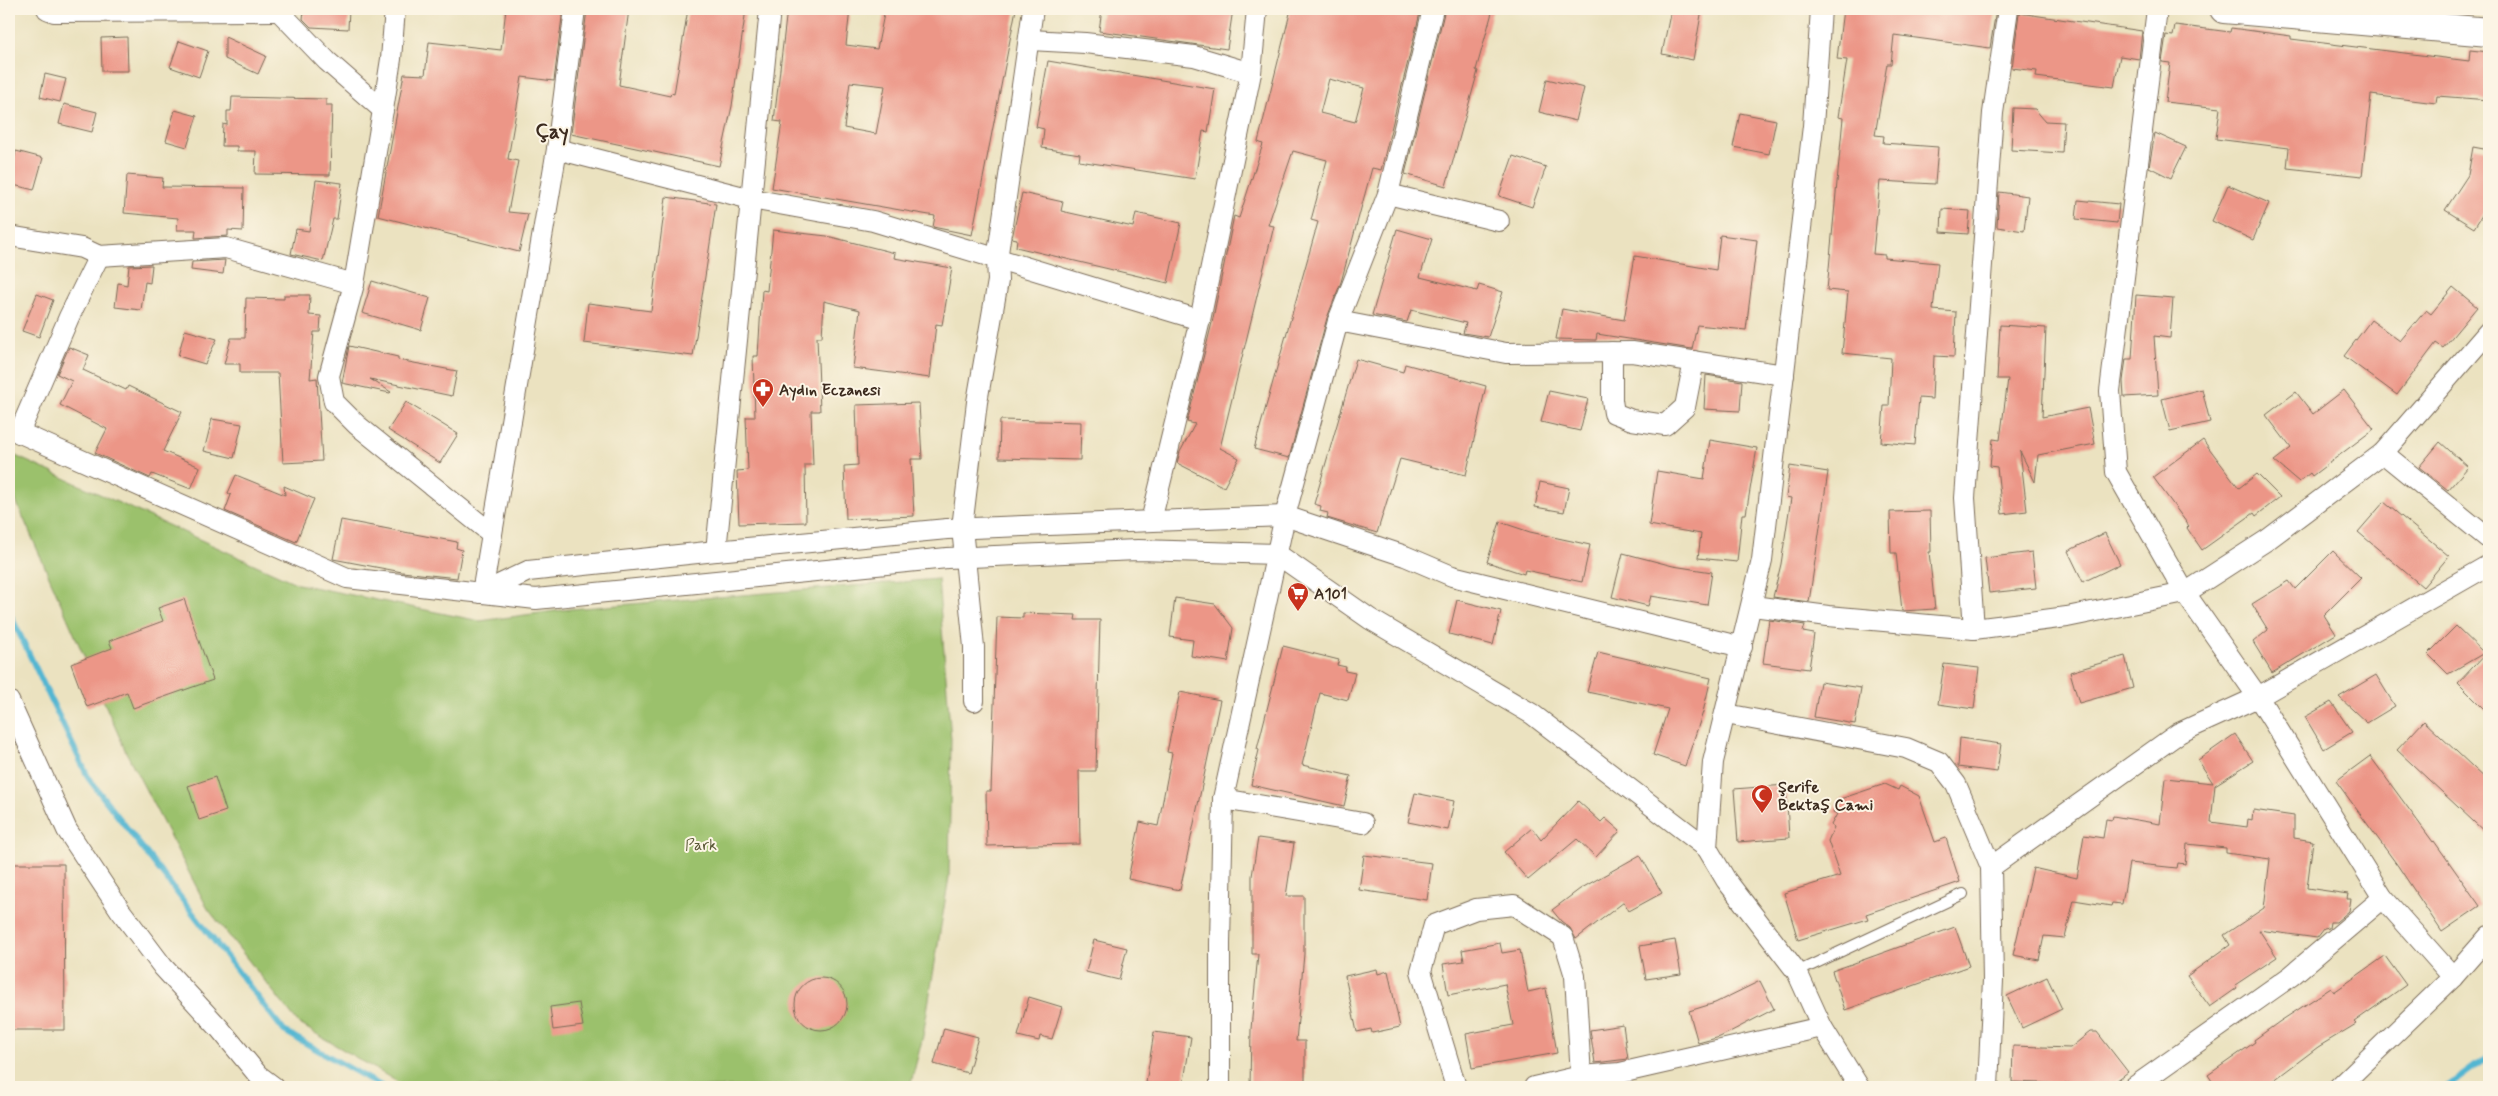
<svg xmlns="http://www.w3.org/2000/svg" width="2498" height="1096" font-family="Mynerve,sans-serif">
<rect width="100%" height="100%" fill="#fcf5e5"/>
<filter id="ink" filterUnits="userSpaceOnUse"><feTurbulence type="fractalNoise" baseFrequency=".02" numOctaves="2"/><feDisplacementMap in="SourceGraphic" scale="10" xChannelSelector="R" yChannelSelector="G"/><feConvolveMatrix kernelMatrix="1 2 1 2 8 2 1 2 1" color-interpolation-filters="sRGB"/></filter>
<filter id="wash" filterUnits="userSpaceOnUse"><feTurbulence type="fractalNoise" baseFrequency=".0096" numOctaves="4" result="noise"/><feDisplacementMap in="SourceGraphic" scale="20" xChannelSelector="R" yChannelSelector="G"/><feGaussianBlur stdDeviation="1.12" result="paint"/><feColorMatrix in="noise" values="0 0 0 0 0 0 0 0 0 0 0 0 0 0 0 0 0 1.4 0 .05"/><feComposite in="paint" operator="in"/></filter>
<g filter="url(#wash)">
<rect width="100%" height="100%" fill="#ebe2c0"/>
<!-- green -->
<polygon fill="#9bc16c" stroke="#6b7645" points="9,453 298,584 480,621 570,609 938,579 951,739 949,877 923,1036 910,1087 406,1087 298,1023 208,909 126,752 9,485"/>
<g fill="none" stroke-linecap="round" stroke-linejoin="round">
<!-- stream -->
<g stroke="#52b6d1" stroke-width="6">
<polyline points="9,612 89,779 284,1031 383,1087"/>
<polyline points="2447,1087 2489,1056"/>
</g>
</g>
<g id="blocks">
<!-- building -->
<g fill="#ec9687" fill-rule="evenodd">
<polygon points="304,9 349,9 348,29 311,27 303,19"/>
<polygon points="506,9 563,9 554,81 522,77 508,159 518,161 508,212 528,214 519,252 378,216 404,74 425,75 429,42 501,50"/>
<polygon points="606,9 629,9 619,85 670,96 671,93 674,94 688,9 746,9 732,106 719,166 571,134 587,10 606,13"/>
<path d="M 787,9 L 850,9 L 846,45 L 877,49 L 885,9 L 1016,9 L 972,235 L 933,227 L 935,216 L 772,188 L 782,122 L 774,121 ZM 850,82 L 885,86 L 876,134 L 844,128 Z"/>
<polygon points="1102,9 1233,9 1227,49 1099,31"/>
<path d="M 1291,9 L 1421,9 L 1381,170 L 1372,168 L 1341,282 L 1327,318 L 1289,458 L 1254,449 L 1318,222 L 1311,220 L 1327,160 L 1293,151 L 1268,225 L 1274,226 L 1220,448 L 1239,458 L 1224,487 L 1177,463 L 1180,452 L 1195,424 L 1187,422 L 1212,323 L 1234,216 L 1239,218 L 1263,144 L 1258,142 ZM 1329,79 L 1364,88 L 1355,122 L 1320,113 Z"/>
<polygon points="1445,9 1493,9 1476,70 1478,71 1446,186 1405,174"/>
<polygon points="1671,9 1702,9 1693,60 1662,54"/>
<polygon points="1843,9 1996,10 1990,48 1894,35 1891,64 1887,64 1875,135 1884,136 1883,143 1938,147 1935,184 1880,181 1873,254 1885,255 1885,258 1938,263 1933,310 1956,312 1954,357 1934,356 1932,399 1919,398 1915,445 1881,442 1884,406 1889,406 1891,358 1842,353 1848,292 1827,290 1843,118 1838,117 1847,60 1837,59"/>
<polygon points="2019,13 2142,31 2139,59 2120,56 2114,87 2036,77 2037,71 2012,68"/>
<polygon points="2175,25 2230,32 2231,28 2291,36 2291,39 2469,61 2470,50 2489,52 2489,100 2437,96 2436,103 2371,95 2362,176 2287,168 2289,148 2216,139 2220,108 2165,102 2170,63 2162,62 2166,35 2173,36"/>
<polygon points="127,37 128,71 102,71 101,38"/>
<polygon points="225,37 266,56 258,74 225,59"/>
<polygon points="179,41 208,51 199,77 170,67"/>
<polygon points="1048,61 1215,89 1208,132 1203,131 1195,179 1079,161 1080,154 1042,148 1044,129 1036,127"/>
<polygon points="45,74 66,79 60,102 40,97"/>
<polygon points="1547,79 1584,88 1576,121 1539,112"/>
<polygon points="232,97 326,99 326,105 332,105 330,175 255,174 256,151 237,151 237,146 222,146 223,124 227,125 227,111 231,111"/>
<polygon points="64,104 97,112 92,132 59,124"/>
<polygon points="2013,108 2035,109 2045,121 2064,122 2062,153 2011,150"/>
<polygon points="175,110 197,116 187,147 166,141"/>
<polygon points="1740,113 1776,120 1769,154 1733,147"/>
<polygon points="2155,133 2186,147 2171,178 2149,167"/>
<polygon points="2473,147 2489,150 2489,204 2474,228 2445,210 2468,175"/>
<polygon points="16,151 43,158 34,190 9,184"/>
<polygon points="1513,156 1546,167 1532,207 1499,196"/>
<polygon points="127,175 163,178 162,187 244,188 243,231 228,230 228,236 195,238 196,230 177,230 178,218 124,213"/>
<polygon points="316,180 342,183 337,219 333,219 323,261 291,254 296,229 309,231"/>
<polygon points="2228,185 2269,203 2253,240 2212,221"/>
<polygon points="1999,192 2028,196 2024,231 1997,227"/>
<polygon points="1022,193 1063,202 1061,211 1133,227 1136,213 1181,223 1168,283 1016,247 1017,239 1012,238"/>
<polygon points="666,197 716,204 693,356 584,343 588,303 651,311"/>
<polygon points="2078,200 2119,204 2117,223 2076,219"/>
<polygon points="1942,209 1970,211 1968,234 1941,232"/>
<polygon points="1397,229 1432,239 1420,277 1477,291 1479,285 1503,292 1488,337 1463,333 1466,323 1411,310 1407,322 1372,315"/>
<polygon points="773,230 827,236 895,253 894,258 952,268 942,325 936,324 930,378 853,368 860,310 824,301 822,337 817,337 820,411 811,411 813,465 805,465 806,522 739,524 737,471 748,470 746,417 755,417 753,356 758,356 762,290 767,291"/>
<polygon points="1720,235 1757,240 1746,330 1697,325 1692,349 1597,334 1596,340 1556,339 1562,309 1624,320 1635,256 1716,270"/>
<polygon points="225,260 223,274 191,270 192,262"/>
<polygon points="152,265 150,283 145,282 141,310 115,307 118,283 127,285 129,266"/>
<polygon points="372,281 430,298 421,330 362,313"/>
<polygon points="2453,287 2477,307 2443,348 2436,343 2397,395 2344,356 2371,320 2400,341 2426,310 2431,314"/>
<polygon points="37,294 53,300 39,337 22,331"/>
<polygon points="284,295 310,295 309,315 321,316 320,332 314,332 310,379 317,378 322,461 283,463 278,373 240,373 240,364 224,364 231,338 245,338 246,298 284,299"/>
<polygon points="2136,295 2173,298 2170,338 2154,336 2158,395 2124,397 2123,381 2126,359 2132,359"/>
<polygon points="2000,325 2046,328 2042,417 2088,408 2095,444 2038,455 2035,482 2020,451 2027,511 2002,514 1997,467 1990,466 1993,439 2000,440 2008,379 1997,379"/>
<polygon points="185,330 217,339 205,364 178,356"/>
<polygon points="349,346 398,357 398,360 457,371 452,396 370,379 391,392 390,393 342,383"/>
<polygon points="69,347 89,355 83,370 126,390 128,386 182,412 163,451 200,467 191,489 152,474 150,478 95,453 107,429 60,405 72,381 57,374"/>
<polygon points="1356,359 1403,372 1405,364 1486,386 1466,475 1400,459 1377,533 1327,518 1328,513 1320,511 1321,506 1314,504"/>
<polygon points="1706,375 1742,381 1740,411 1704,409"/>
<polygon points="2202,389 2210,422 2170,431 2162,399"/>
<polygon points="2344,390 2374,429 2312,476 2310,473 2299,482 2274,461 2291,448 2266,415 2296,392 2313,414"/>
<polygon points="1549,391 1588,399 1580,431 1541,422"/>
<polygon points="406,402 458,434 440,463 388,430"/>
<polygon points="919,403 922,459 911,459 914,516 846,519 844,466 858,465 856,405"/>
<polygon points="212,419 242,424 234,458 204,451"/>
<polygon points="1000,420 1081,422 1080,460 999,458"/>
<polygon points="1710,440 1757,448 1746,514 1742,514 1737,562 1698,558 1701,534 1649,525 1657,471 1704,479"/>
<polygon points="2203,440 2239,488 2257,474 2280,497 2256,516 2254,513 2202,550 2187,528 2189,526 2153,477"/>
<polygon points="2440,442 2468,467 2448,490 2419,467"/>
<polygon points="1790,466 1828,472 1809,602 1773,597 1781,564 1791,498 1786,497"/>
<polygon points="236,475 285,495 284,486 314,499 296,542 225,511 231,495 228,493"/>
<polygon points="1540,482 1569,488 1564,512 1535,507"/>
<polygon points="2384,502 2449,556 2423,587 2358,532"/>
<polygon points="1930,511 1931,552 1929,552 1935,609 1902,611 1896,553 1891,553 1890,512"/>
<polygon points="341,520 457,542 456,548 462,550 457,578 402,572 333,559"/>
<polygon points="1500,522 1530,532 1590,545 1582,582 1525,570 1524,574 1487,562"/>
<polygon points="2105,533 2120,564 2083,582 2068,551"/>
<polygon points="2333,551 2361,578 2324,615 2336,634 2272,673 2253,642 2268,630 2252,604 2289,581 2295,589"/>
<polygon points="2032,552 2036,588 1989,593 1985,558"/>
<polygon points="1623,553 1673,566 1712,572 1707,605 1651,596 1648,606 1612,597"/>
<polygon points="1175,598 1215,604 1233,628 1228,662 1191,656 1193,640 1170,637"/>
<polygon points="184,599 213,680 133,708 127,692 87,707 71,664 112,648 109,641 163,621 158,608"/>
<polygon points="1457,600 1501,611 1493,645 1449,634"/>
<polygon points="1023,613 1076,615 1075,620 1100,620 1096,771 1079,771 1080,844 987,846 986,791 991,791 997,617 1023,618"/>
<polygon points="1769,620 1805,625 1803,632 1814,634 1809,669 1763,663"/>
<polygon points="2456,626 2484,653 2448,674 2428,654"/>
<polygon points="1283,646 1339,660 1337,665 1346,667 1345,671 1355,673 1348,700 1320,693 1302,765 1351,776 1344,806 1251,785 1259,750 1257,749"/>
<polygon points="2489,650 2489,714 2458,683"/>
<polygon points="1598,652 1711,678 1703,712 1685,766 1653,755 1668,709 1587,692"/>
<polygon points="2125,656 2133,688 2079,703 2070,672"/>
<polygon points="1944,664 1979,668 1974,709 1938,704"/>
<polygon points="2376,675 2395,706 2367,723 2339,697"/>
<polygon points="1820,682 1861,688 1855,724 1814,717"/>
<polygon points="1180,692 1220,700 1180,890 1128,879 1140,822 1158,826 1172,753 1167,752"/>
<polygon points="2331,702 2352,732 2324,749 2305,717"/>
<polygon points="2424,721 2489,782 2489,836 2397,750"/>
<polygon points="2235,734 2253,761 2215,785 2211,822 2247,827 2248,819 2252,820 2253,810 2294,816 2294,838 2313,841 2307,888 2348,894 2347,899 2351,899 2349,911 2336,922 2330,922 2329,928 2324,929 2317,938 2259,930 2277,957 2235,985 2237,988 2210,1007 2187,976 2230,945 2224,935 2264,908 2270,859 2226,853 2226,848 2187,844 2185,864 2178,863 2177,868 2129,863 2122,904 2112,903 2111,906 2074,900 2065,938 2044,936 2039,960 2013,955 2033,868 2077,878 2084,835 2103,838 2106,819 2112,820 2113,816 2160,824 2165,778 2213,783 2198,760"/>
<polygon points="1960,738 2001,744 1997,772 1958,767"/>
<polygon points="2370,756 2433,842 2434,841 2480,906 2442,932 2398,866 2336,781"/>
<polygon points="215,777 226,811 199,820 188,786"/>
<polygon points="1885,784 1898,790 1900,786 1919,796 1935,842 1946,838 1960,882 1866,914 1868,919 1798,940 1784,893 1840,876 1828,841 1834,827 1831,825 1837,814 1833,812 1840,799"/>
<polygon points="1786,785 1789,838 1738,842 1734,789"/>
<polygon points="1415,793 1454,801 1448,830 1408,822"/>
<polygon points="1578,801 1601,822 1605,818 1620,831 1596,857 1577,839 1528,880 1504,852 1532,828 1541,840"/>
<polygon points="1258,838 1294,843 1286,896 1304,896 1304,954 1296,1041 1305,1041 1305,1087 1250,1087 1251,1029 1258,954 1252,954 1252,876"/>
<polygon points="1364,855 1432,863 1427,900 1359,890"/>
<polygon points="1640,855 1662,893 1629,911 1624,902 1576,939 1570,928 1561,921 1552,910 1580,889"/>
<polygon points="9,864 64,864 65,1030 9,1030"/>
<polygon points="1955,927 1969,966 1845,1010 1832,971"/>
<polygon points="1094,940 1127,948 1119,980 1086,972"/>
<polygon points="1675,940 1681,974 1646,979 1640,946"/>
<polygon points="1500,943 1502,953 1520,950 1528,992 1546,988 1557,1053 1472,1068 1466,1034 1513,1025 1505,984 1448,995 1443,964 1464,961 1462,950"/>
<polygon points="2385,956 2406,985 2354,1022 2356,1024 2318,1047 2265,1087 2216,1087 2208,1075 2255,1042 2254,1040 2279,1022 2331,988 2334,992"/>
<polygon points="1377,969 1378,974 1388,971 1400,1027 1372,1033 1371,1029 1357,1032 1345,976"/>
<polygon points="2047,977 2062,1009 2022,1028 2007,996"/>
<circle cx="821" cy="1004" r="26"/>
<polygon points="1760,981 1774,1009 1720,1037 1698,1043 1689,1011 1715,1003"/>
<polygon points="1029,997 1062,1007 1052,1039 1040,1036 1039,1041 1018,1036"/>
<polygon points="579,1003 583,1026 553,1030 550,1007"/>
<polygon points="1623,1025 1628,1059 1595,1063 1590,1030"/>
<polygon points="944,1028 978,1037 968,1073 934,1064"/>
<polygon points="1154,1032 1191,1037 1183,1087 1146,1083"/>
<polygon points="2090,1032 2097,1032 2128,1072 2108,1087 2072,1087 2069,1084 2012,1082 2013,1046 2070,1048"/>
</g>
</g>
</g>
<g filter="url(#ink)">
<use href="#blocks" fill-opacity="0" stroke="#796a57" stroke-width="1"/>
<g fill="none" stroke-linecap="round" stroke-linejoin="round">
<!-- service casing -->
<g stroke="#796a57" stroke-width="12">
<polyline id="service" points="1797,972 1963,894"/>
</g>
<!-- minor casing -->
<g stroke="#796a57" stroke-width="22">
<g id="minor">
<polyline points="47,9 54,12 277,11"/>
<polyline points="277,9 327,61 383,110"/>
<polyline points="395,9 391,59 383,110 354,284 329,376 334,402 357,425 492,534"/>
<polyline points="2157,9 2110,391 2116,472 2185,593 2258,697 2383,898 2453,977"/>
<polyline points="1030,40 1085,43 1194,56 1251,73"/>
<polyline points="557,149 751,199 873,221 1200,320"/>
<polyline points="1388,194 1499,221"/>
<polyline points="9,236 82,248 99,256 226,248 354,284"/>
<polyline points="1338,321 1506,353 1632,352 1784,375"/>
<polyline points="1612,352 1612,400 1614,413 1632,420 1665,425 1685,407 1694,361"/>
<polyline points="9,428 347,578 536,599 947,558 1138,550 1277,554 1370,619 1532,714 1707,848 1726,880 1797,972 1822,1027 1859,1087"/>
<polyline points="19,433 69,317 99,256"/>
<polyline points="2383,453 2489,539"/>
<polyline points="1151,521 1200,320 1251,73 1257,9"/>
<polyline points="716,551 770,9"/>
<polyline points="482,593 528,571 716,551 947,529 1285,516 1405,556 1452,576 1742,647"/>
<polyline points="482,593 557,149 575,9"/>
<polyline points="1753,606 1828,616 1974,629 2067,617 2185,593 2267,540 2383,453 2489,331"/>
<polyline points="1974,629 1965,498 1993,113 2008,9"/>
<polyline points="9,701 67,830 120,910 163,967 220,1029 258,1075 274,1087"/>
<polyline points="974,701 974,647 962,528 977,402 998,281 997,260 1033,9"/>
<polyline points="1726,714 1906,748 1939,762 1956,784 1991,867 1993,980 1988,1087"/>
<polyline points="1223,799 1363,823"/>
<polyline points="1707,848 1713,762 1762,560 1813,126 1821,9"/>
<polyline points="1991,867 2179,733 2258,697 2489,565"/>
<polyline points="1220,1087 1220,944 1223,799 1285,516 1338,321 1388,194 1433,9"/>
<polyline points="1456,1087 1421,971 1434,925 1476,909 1514,905 1563,937 1575,976 1581,1076"/>
<polyline points="1534,1087 1581,1076 1620,1073 1822,1027"/>
<polyline points="2134,1087 2291,976 2383,898"/>
<polyline points="2339,1087 2453,977 2489,936"/>
</g>
</g>
<!-- secondary casing -->
<g stroke="#796a57" stroke-width="30">
<polyline id="secondary" points="2224,9 2489,32"/>
</g>
<!-- service -->
<use href="#service" stroke="#fff" stroke-width="10"/>
<!-- minor -->
<use href="#minor" stroke="#fff" stroke-width="20"/>
<!-- secondary -->
<use href="#secondary" stroke="#fff" stroke-width="28"/>
</g>
</g>
<!-- icons -->
<defs>
<g id="pharmacy-pin" transform="scale(1.125)"><path d="M0 17L-7.5 6A9.5 9.5 0 1 1 7.5 6Z" fill="#c8321e" stroke="#fcf5e5"/><path d="M-2-6h4v4h4v4h-4v4h-4v-4h-4v-4h4Z" fill="#fff"/></g>
<g id="supermarket-pin" transform="scale(1.125)"><path d="M0 17L-7.5 6A9.5 9.5 0 1 1 7.5 6Z" fill="#c8321e" stroke="#fcf5e5"/><path d="M-6-5.5h2.5l.6 2H6L4.5 2H-2.5L-4.4-4H-6ZM-1.5 3.2a1.3 1.3 0 1 0 .1 0ZM3 3.2a1.3 1.3 0 1 0 .1 0Z" fill="#fff"/></g>
<g id="mosque-pin" transform="scale(1.125)"><path d="M0 17L-7.5 6A9.5 9.5 0 1 1 7.5 6Z" fill="#c8321e" stroke="#fcf5e5"/><path d="M3.5-4.9A6 6 0 1 0 3.5 4.9A5 5 0 1 1 3.5-4.9Z" fill="#fff"/></g>
</defs>
<g fill-rule="evenodd">
<use href="#pharmacy-pin" x="763" y="389"/>
<use href="#supermarket-pin" x="1298" y="593"/>
<use href="#mosque-pin" x="1762" y="795"/>
</g>
<g text-anchor="middle" stroke-width="4" stroke-linejoin="round" paint-order="stroke">
<!-- poi labels -->
<g font-size="16" font-weight="bold" fill="#3b2a1e" stroke="#fcf5e5" text-anchor="start">
<text x="779" y="395">Aydın Eczanesi</text>
<text x="1314" y="599">A101</text>
<text x="1778" y="792">Şerife<tspan x="1778" dy="18">Bektaş Cami</tspan></text>
</g>
<!-- park labels -->
<g font-size="16" fill="#585735" stroke="#fcf5e5">
<text x="701" y="850">Park</text>
</g>
<!-- district labels -->
<g font-size="21" font-weight="bold" fill="#3b2a1e" stroke="#fcf5e5">
<text x="552" y="138">Çay</text>
</g>
</g>
<!-- margin -->
<rect width="2498" height="1096" fill="none" stroke="#fcf5e5" stroke-width="30"/>
</svg>
